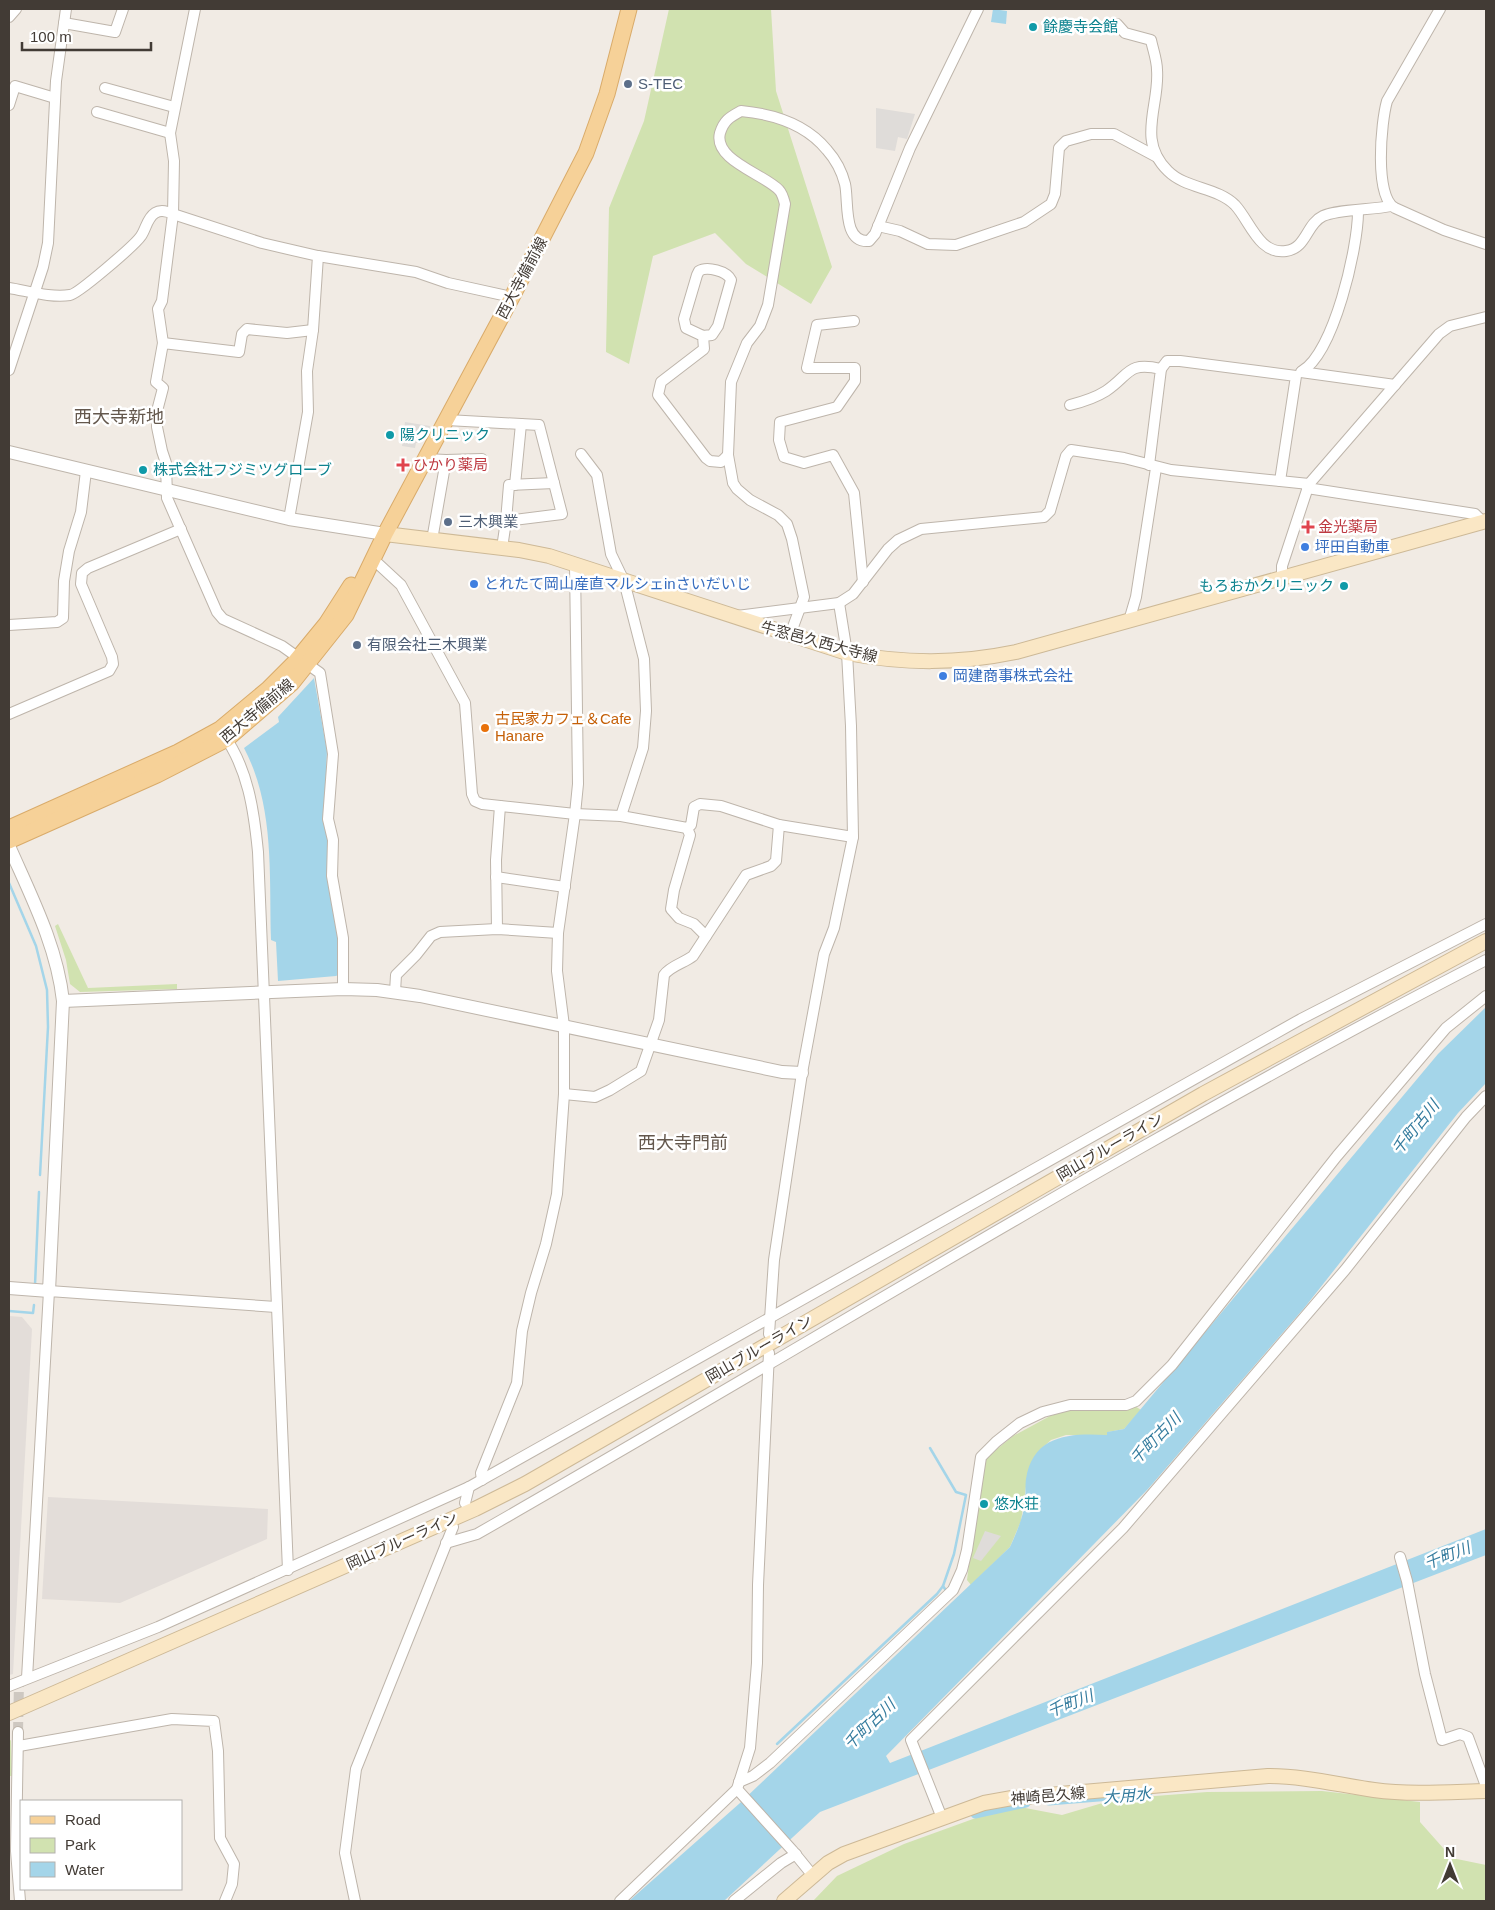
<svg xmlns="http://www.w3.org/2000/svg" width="1495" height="1910" font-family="Arial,'Noto Sans JP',sans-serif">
<rect width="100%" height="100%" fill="#f1ebe4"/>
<!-- industrial -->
<g fill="#e3ddd9">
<polygon points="9,1316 22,1317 32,1329 13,1674 9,1675"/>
<polygon points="48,1497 268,1509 267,1539 120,1603 42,1599"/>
</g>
<!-- green -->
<g fill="#d1e2b0">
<polygon points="669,9 771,9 776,91 832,267 811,304 746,264 715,233 653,256 629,364 606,352 609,208 644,121"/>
<polygon points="58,924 88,988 177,984 177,989 80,992 70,984 66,960 55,926"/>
<polygon points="1135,1406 1141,1410 1124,1429 1108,1432 1107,1435 1066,1435 1051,1440 1040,1450 1028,1473 1021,1521 1010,1547 971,1585 967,1580 979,1486 985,1459 1013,1436 1050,1416 1066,1411"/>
<polygon points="11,1740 12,1776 9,1776 9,1741"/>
<polygon points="1322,1791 1420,1802 1420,1822 1452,1858 1486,1865 1486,1901 813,1901 837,1876 904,1844 984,1815 1020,1807 1062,1815 1116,1799 1207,1792"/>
</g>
<!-- parking -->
<g fill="#dfdcd9">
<polygon points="876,108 915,114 907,139 898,137 895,151 876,148"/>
<polygon points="405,422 430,426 428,437 422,437 421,443 416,443 415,448 402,446"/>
<polygon points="985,1531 1001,1536 981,1561 973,1558"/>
</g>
<!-- water -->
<g fill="#a4d5e9">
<polygon points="993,9 1007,11 1006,24 991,22"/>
<path d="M 314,678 L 327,751 L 324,819 L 329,844 L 342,973 L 336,976 L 278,981 L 276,942 L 271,940 C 269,875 275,807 244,748 L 279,722 L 278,717 Z"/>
<path d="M 1486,1007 L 1486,1083 L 1458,1113 L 1305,1307 L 1148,1489 L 886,1756 L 890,1763 L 1486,1529 L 1486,1555 L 820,1812 L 724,1901 L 629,1901 L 740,1803 L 1010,1547 C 1017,1531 1023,1518 1025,1502 C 1026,1494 1025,1486 1026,1479 C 1033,1434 1071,1433 1107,1435 L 1107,1432 L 1124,1429 L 1438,1054 Z"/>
</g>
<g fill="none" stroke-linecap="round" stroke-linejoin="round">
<!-- stream -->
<g stroke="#a4d5e9" stroke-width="2.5">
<polyline points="9,883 36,946 47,990 48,1027 40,1175"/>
<polyline points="35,1285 39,1192"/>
<polyline points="9,1311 33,1313 34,1305"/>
<polyline points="930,1448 956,1492 966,1495 954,1554 943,1586 947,1592"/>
<polyline points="777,1744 937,1594 943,1586"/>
</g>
<!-- canal -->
<g stroke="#a4d5e9" stroke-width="9">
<polyline points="1049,1801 1148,1793"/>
<polyline points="975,1814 1026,1803"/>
</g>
<!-- minor-tunnel -->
<g stroke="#cec8c1" stroke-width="10" stroke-dasharray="10 5" stroke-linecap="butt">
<polyline points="1070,1161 1078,1175"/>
<polyline points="18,1732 19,1682"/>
</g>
<!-- minor casing -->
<g stroke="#beb5ab" stroke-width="12">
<g id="minor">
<polyline points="195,9 170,133 174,161 173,214 262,243 318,256 313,330 307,371 308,412 289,519"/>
<path d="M 1440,9 L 1387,101 C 1381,122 1374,197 1395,208 L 1444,230 L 1486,244"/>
<polyline points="9,17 16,9"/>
<polyline points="64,23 115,32 123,9"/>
<path d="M 1117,24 L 1125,33 L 1151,40 C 1153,50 1157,60 1157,70 C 1160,105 1136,140 1168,171 C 1186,189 1217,187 1235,205 C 1250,221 1259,255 1286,251 C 1307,248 1306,224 1323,216 C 1338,209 1372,210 1391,206"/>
<polyline points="105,88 174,107"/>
<polyline points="9,105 15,86 55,98"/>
<polyline points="97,112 170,133"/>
<polyline points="878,226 900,231 928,244 956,245 1024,222 1051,204 1055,194 1059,148 1066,141 1091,134 1114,134 1157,157"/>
<polyline points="318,256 416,272 448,283 512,297"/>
<path d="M 9,288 C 28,291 51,298 70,295 C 78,294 135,245 141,236 C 146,229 147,218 155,213 C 161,209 167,211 173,214 L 162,301 L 158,309 L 163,343"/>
<polyline points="854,321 817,325 807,368 855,368 855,381 837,407 780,422 779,440 784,457 804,463 833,455 854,493 863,582"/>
<polyline points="313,330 287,333 247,329 242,334 239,352 163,343 156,382 163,388 157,411 157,427 162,451 166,463 167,498 217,612 223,619 282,646 320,673 333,754 328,819 333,840 332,876 343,938 343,989"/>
<path d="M 703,336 L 686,328 L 684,319 L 697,275 L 699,271 C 707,266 727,271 731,280 L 718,326 L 712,335 L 703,336 L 704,349 L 661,382 L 658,395 L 706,458 L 710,461 L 721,462 L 728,455"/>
<polyline points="1161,369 1167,361 1180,361 1296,376 1280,481"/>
<polyline points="9,370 43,267 48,243 56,81 66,9"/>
<path d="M 1302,371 C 1334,353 1358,247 1358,212"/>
<polyline points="1301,372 1395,385"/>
<path d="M 1070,405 C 1082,402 1095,398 1106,391 C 1130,375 1127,361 1161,369 L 1149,465"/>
<polyline points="447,420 539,425 562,514 506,521 502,548"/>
<polyline points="581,454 597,475 611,554 624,581 644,659 646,711 643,748 621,816"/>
<polyline points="426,459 446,460 432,540"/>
<polyline points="446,460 482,459"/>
<polyline points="1309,484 1439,334 1450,326 1486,317"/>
<polyline points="515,485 521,424"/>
<polyline points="1307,488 1475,514 1483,522"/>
<polyline points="506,521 509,485 554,483"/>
<polyline points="374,560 401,585 465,703 472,794 475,801 482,804 575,814 621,816 687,828 691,825 694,807 700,804 721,806 779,825 853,837"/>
<polyline points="737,616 839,603 853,594 888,549 898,540 921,529 1044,517 1050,511 1066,456 1071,450 1124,458 1171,470 1309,484 1282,566 1282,578"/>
<polyline points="1129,621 1136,597 1156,468"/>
<polyline points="9,625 57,622 63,618 64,581 69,551 81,512 86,471"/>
<path d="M 790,635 L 804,597 L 792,539 L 787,524 L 778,515 L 750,500 L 737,489 L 733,483 L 728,455 L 731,382 L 747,343 L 760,326 L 768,305 L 785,204 C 784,200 782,193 779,190 C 764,174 713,160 720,133 C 724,120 730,117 741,111 C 773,114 806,124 827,150 C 835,159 842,172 845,184 C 849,201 842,243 869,241 L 875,234 L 910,148 L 978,9"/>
<polyline points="9,714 109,671 113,664 112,657 81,584 82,573 88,568 181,529"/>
<path d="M 223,734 C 248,768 254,811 258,852 L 288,1570"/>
<polyline points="687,828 690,835 674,890 671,909 679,918 694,924 706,936"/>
<polyline points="496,877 565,887"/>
<polyline points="497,929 496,860 500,806"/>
<polyline points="395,992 396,975 416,955 431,936 440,932 497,929 558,933"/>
<path d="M 564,1094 L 595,1097 L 610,1090 L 641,1071 L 659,1020 L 664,975 C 670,966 684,963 693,956 L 746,875 L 771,866 L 776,861 L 779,825"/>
<polyline points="769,1334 774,1260 802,1073 824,954 834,928 853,837 851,726 847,653 839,603"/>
<polyline points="482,1480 481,1473 517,1383 522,1331 531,1293 546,1244 557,1194 564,1094 564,1026 557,971 558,933 575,814 578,784 575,565"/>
<polyline points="465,1503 469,1487"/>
<path d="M 446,1543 L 477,1534 C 813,1342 1142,1137 1486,960"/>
<polyline points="1400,1557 1407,1581 1425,1674 1442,1740 1460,1734 1468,1737 1486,1786"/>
<polyline points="27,1678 49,1291 276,1307"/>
<polyline points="9,1686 158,1627 469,1487 1301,1019 1486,924"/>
<polyline points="18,1732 16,1851 20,1901"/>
<polyline points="19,1746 172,1719 214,1721 218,1751 220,1838 234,1864 232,1884 225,1901"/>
<polyline points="739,1782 753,1776 770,1763 953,1590 962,1570 967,1550 981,1457 996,1442 1020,1423 1043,1412 1070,1405 1126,1405 1136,1401 1172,1365 1337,1156 1446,1028 1486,996"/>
<polyline points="737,1789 792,1850 814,1877"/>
<polyline points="942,1818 911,1740 1123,1528 1345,1270 1466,1117 1486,1096"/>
<polyline points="355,1901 345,1853 356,1769 453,1527"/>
<polyline points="620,1901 737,1789 750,1748 757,1663 758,1585 769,1353"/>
<polyline points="734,1901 781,1863 796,1854"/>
</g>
</g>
<!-- tertiary casing -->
<g stroke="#beb5ab" stroke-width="14">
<g id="tertiary">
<polyline points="9,452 289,519 385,534"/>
<path d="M 9,846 C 31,896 57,946 63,1001 L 49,1291 L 9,1288"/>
<polyline points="63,1001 343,989 377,990 420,996 782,1072 802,1073"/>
</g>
</g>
<!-- secondary casing -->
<g stroke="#cdb997" stroke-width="16">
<g id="secondary">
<path d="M 385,534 L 519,550 L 549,556 L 847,653 C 905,664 958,664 1016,652 L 1486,521"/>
<polyline points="9,1713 475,1509 525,1484 1203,1094 1486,941"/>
<path d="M 784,1901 L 828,1863 L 844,1854 L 984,1803 L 1012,1798 L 1268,1776 C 1304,1776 1339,1785 1374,1790 C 1411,1795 1449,1792 1486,1791"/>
</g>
</g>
<!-- primary casing -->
<g stroke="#d9ab6a" stroke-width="17">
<g id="primary">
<polyline points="9,828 178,752 220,729 268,689 294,663 326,624 351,585"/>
<polyline points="9,841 157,775 227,739 292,683 346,615 385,534 512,297 586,153 607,94 629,9"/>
</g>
</g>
<!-- minor -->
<use href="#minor" stroke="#fff" stroke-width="10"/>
<!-- tertiary -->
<use href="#tertiary" stroke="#fff" stroke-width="12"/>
<!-- secondary -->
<use href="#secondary" stroke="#fae7c5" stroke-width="14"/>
<!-- primary -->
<use href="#primary" stroke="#f6d198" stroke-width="15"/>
</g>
<!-- markers -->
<g fill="#0f9aa8" stroke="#fff" stroke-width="2">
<circle cx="1033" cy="27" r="5"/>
<circle cx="390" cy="435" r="5"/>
<circle cx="143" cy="470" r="5"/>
<circle cx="1344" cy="586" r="5"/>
<circle cx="984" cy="1504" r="5"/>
</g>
<g fill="#5c6f8a" stroke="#fff" stroke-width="2">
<circle cx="628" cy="84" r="5"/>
<circle cx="448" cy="522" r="5"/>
<circle cx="357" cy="645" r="5"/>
</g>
<g fill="#e0444e" stroke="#fff" stroke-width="2">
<path d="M400.5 457.5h5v5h5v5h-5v5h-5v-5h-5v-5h5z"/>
<path d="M1305.5 519.5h5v5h5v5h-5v5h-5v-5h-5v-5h5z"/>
</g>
<g fill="#3f7fe0" stroke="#fff" stroke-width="2">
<circle cx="1305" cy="547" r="5"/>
<circle cx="474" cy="584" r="5"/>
<circle cx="943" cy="676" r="5"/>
</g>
<circle fill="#e8710a" stroke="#fff" stroke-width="2" cx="485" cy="728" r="5"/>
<g text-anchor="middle" stroke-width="5" stroke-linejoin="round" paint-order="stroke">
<!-- culture labels -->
<g font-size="15" fill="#0d838f" stroke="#fff" text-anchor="start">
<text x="1043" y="32">餘慶寺会館</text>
<text x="400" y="440">陽クリニック</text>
<text x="153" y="475">株式会社フジミツグローブ</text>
<text x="1334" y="591" text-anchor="end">もろおかクリニック</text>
<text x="994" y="1509">悠水荘</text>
</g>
<!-- service labels -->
<g font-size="15" fill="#4e5e75" stroke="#fff" text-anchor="start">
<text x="638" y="89">S-TEC</text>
<text x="458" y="527">三木興業</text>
<text x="367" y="650">有限会社三木興業</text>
</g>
<!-- street labels -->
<g font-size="15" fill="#423b35" stroke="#fff">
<text transform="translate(522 278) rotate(-62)" y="5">西大寺備前線</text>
<text transform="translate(819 642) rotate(15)" y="5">牛窓邑久西大寺線</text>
<text transform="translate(257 711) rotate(-40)" y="5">西大寺備前線</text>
<text transform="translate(1110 1147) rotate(-30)" y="5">岡山ブルーライン</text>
<text transform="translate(759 1349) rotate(-30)" y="5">岡山ブルーライン</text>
<text transform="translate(402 1541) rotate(-24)" y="5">岡山ブルーライン</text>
<text transform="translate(1048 1796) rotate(-5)" y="5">神崎邑久線</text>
</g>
<!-- health labels -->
<g font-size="15" fill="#be3a42" stroke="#fff" text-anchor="start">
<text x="413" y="470">ひかり薬局</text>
<text x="1318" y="532">金光薬局</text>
</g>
<!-- shop labels -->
<g font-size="15" fill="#366cbe" stroke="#fff" text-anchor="start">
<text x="1315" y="552">坪田自動車</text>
<text x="484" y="589">とれたて岡山産直マルシェinさいだいじ</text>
<text x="953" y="681">岡建商事株式会社</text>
</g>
<!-- food labels -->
<g font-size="15" fill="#c56008" stroke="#fff" text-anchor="start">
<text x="495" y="724">古民家カフェ＆Cafe<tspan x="495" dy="17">Hanare</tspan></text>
</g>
<!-- water labels -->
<g font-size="16" font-style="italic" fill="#357c9e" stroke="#fff">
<text transform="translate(1415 1127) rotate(-51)" y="6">千町古川</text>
<text transform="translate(1155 1438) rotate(-46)" y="6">千町古川</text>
<text transform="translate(1447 1555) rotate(-21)" y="6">千町川</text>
<text transform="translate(1070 1703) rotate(-21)" y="6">千町川</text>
<text transform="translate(869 1724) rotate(-44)" y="6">千町古川</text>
<text transform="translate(1127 1795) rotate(-5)" y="6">大用水</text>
</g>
<!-- quarter labels -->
<g font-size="18" fill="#64584d" stroke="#fff">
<text x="119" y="423">西大寺新地</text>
<text x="683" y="1149">西大寺門前</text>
</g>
</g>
<!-- border -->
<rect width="1495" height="1910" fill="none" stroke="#423b35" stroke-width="20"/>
<!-- legend -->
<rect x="20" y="1800" width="162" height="90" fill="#ffffff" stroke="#b3b1ae"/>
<rect x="30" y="1816" width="25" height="8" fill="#f6d198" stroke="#b3b1ae"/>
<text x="65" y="1825" font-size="15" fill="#423b35">Road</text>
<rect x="30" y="1838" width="25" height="15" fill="#d1e2b0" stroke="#b3b1ae"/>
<text x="65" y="1850" font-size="15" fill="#423b35">Park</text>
<rect x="30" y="1862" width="25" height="15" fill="#a4d5e9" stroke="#b3b1ae"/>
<text x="65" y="1875" font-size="15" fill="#423b35">Water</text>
<!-- north arrow -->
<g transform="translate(1450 1865)" stroke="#ffffff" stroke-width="4" paint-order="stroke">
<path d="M0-4L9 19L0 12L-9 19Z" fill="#423b35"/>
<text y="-8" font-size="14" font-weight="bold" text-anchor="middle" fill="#423b35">N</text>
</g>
<!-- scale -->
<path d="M22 42v8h129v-8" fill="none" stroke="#423b35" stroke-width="2.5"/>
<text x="30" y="42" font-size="15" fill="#423b35" stroke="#ffffff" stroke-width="4" paint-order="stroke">100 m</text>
</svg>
